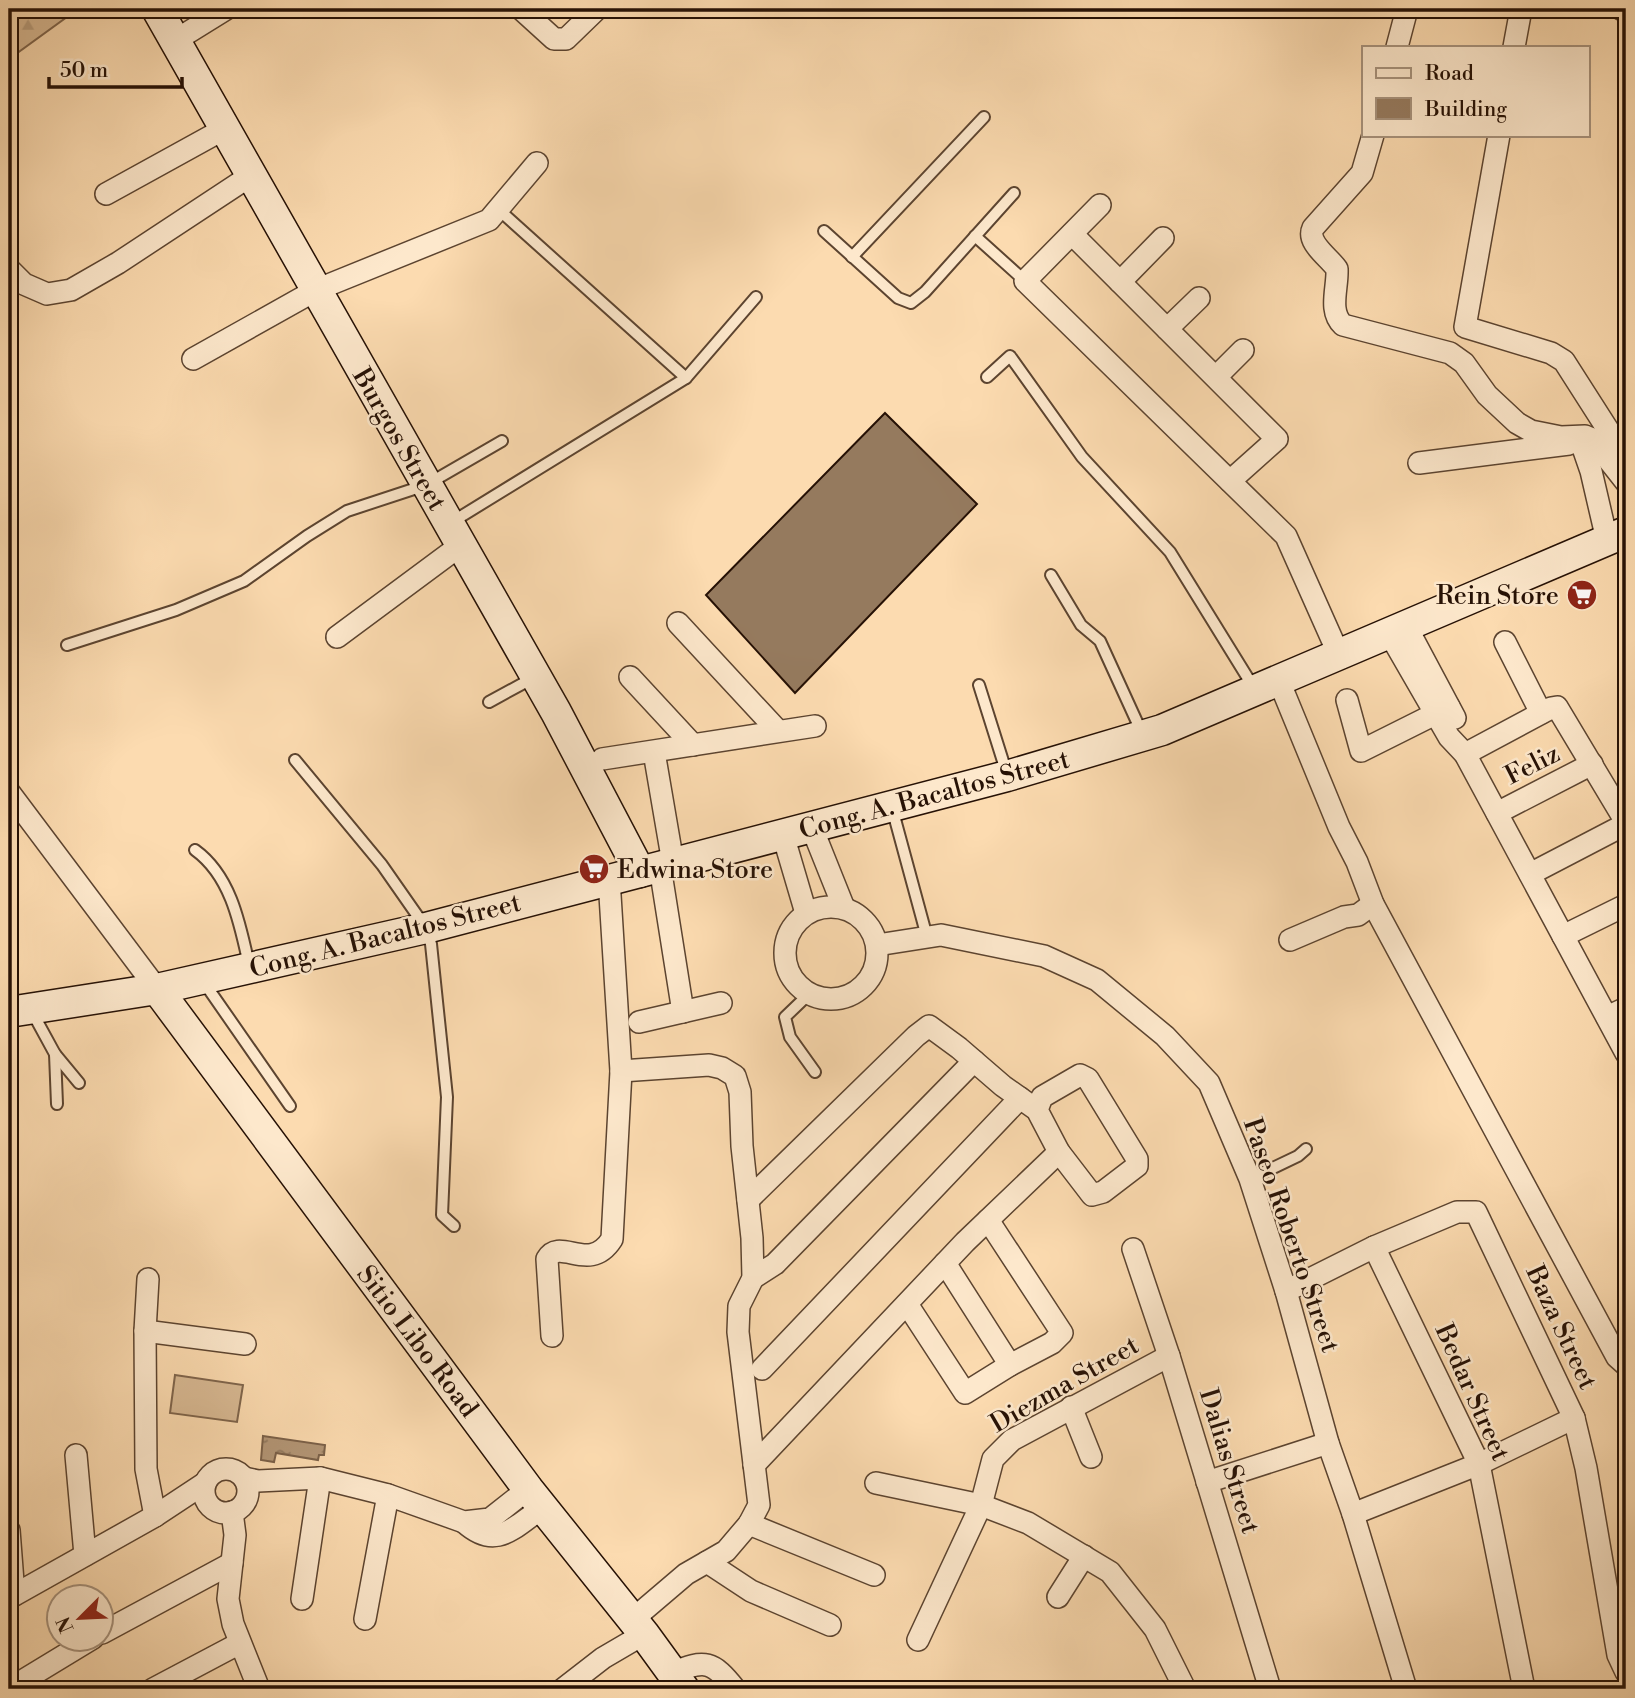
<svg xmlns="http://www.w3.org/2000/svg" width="1635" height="1698" font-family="'Libre Bodoni',serif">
<defs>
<pattern id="forest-firs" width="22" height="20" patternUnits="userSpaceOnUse" patternTransform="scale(1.75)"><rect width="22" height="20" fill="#d8b993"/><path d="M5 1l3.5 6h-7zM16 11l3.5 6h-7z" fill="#b99e7d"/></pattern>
<pattern id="water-ripples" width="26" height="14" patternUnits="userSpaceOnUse" patternTransform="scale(1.75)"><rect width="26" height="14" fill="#b39676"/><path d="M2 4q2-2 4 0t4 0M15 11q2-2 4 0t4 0" fill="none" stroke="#91795f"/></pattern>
</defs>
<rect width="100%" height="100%" fill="#fcdbb0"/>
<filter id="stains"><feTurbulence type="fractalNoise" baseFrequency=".00286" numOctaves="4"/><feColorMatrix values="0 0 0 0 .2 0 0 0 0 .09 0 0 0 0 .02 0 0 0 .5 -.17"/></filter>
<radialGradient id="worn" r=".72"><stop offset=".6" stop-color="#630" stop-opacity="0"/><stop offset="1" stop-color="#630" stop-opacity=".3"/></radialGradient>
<!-- forest -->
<polygon fill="url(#forest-firs)" stroke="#7f654c" stroke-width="2" points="9,9 67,9 71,14 9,59"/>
<!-- pitch -->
<polygon fill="#d8b993" stroke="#7f654c" stroke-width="2" points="175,1375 243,1385 237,1422 170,1413"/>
<!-- water -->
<polygon fill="url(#water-ripples)" stroke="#7b6149" stroke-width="2" points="263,1436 325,1445 324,1455 319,1455 318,1460 276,1453 274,1462 261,1460"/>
<!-- building -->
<polygon fill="#957a5e" stroke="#261105" stroke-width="2" points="885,413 977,504 795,693 706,595"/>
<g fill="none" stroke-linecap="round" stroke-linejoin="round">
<!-- lane casing -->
<g stroke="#5c4430" stroke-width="14">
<g id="lane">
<polyline points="498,209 686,378"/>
<polyline points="824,231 898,298 911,303 925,292 1014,193"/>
<polyline points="975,236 1025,281"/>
<polyline points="852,257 984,117"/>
<polyline points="987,377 1010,356 1082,457 1170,552 1254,688"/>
<polyline points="452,522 686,378 756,297"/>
<polyline points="1051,575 1081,625 1100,641 1142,733"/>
<polyline points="67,645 176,610 244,581 307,536 347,511 426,485 502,441"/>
<polyline points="979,685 1007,774"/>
<polyline points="489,702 533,678"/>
<polyline points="295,760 382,865 426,928 431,944 447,1097 442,1215 454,1226"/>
<polyline points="892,808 927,937"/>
<path d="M 195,850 C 231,876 240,924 249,965"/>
<polyline points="203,981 290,1106"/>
<polyline points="809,994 785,1017 790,1037 815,1072"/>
<polyline points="31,1010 55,1054 79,1083"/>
<polyline points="55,1054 57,1104"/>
<polyline points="1250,1179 1298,1156 1306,1149"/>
</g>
</g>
<!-- street casing -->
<g stroke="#5c4430" stroke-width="24">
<g id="street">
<polyline points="521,9 554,39 566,39 597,9"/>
<polyline points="1621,9 1626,10"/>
<polyline points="176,40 226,9"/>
<polyline points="1397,47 1407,9"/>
<polyline points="1514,47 1521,9"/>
<path d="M 1373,135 L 1362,173 L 1313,228 C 1306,243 1329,257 1337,269 C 1338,288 1328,311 1343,325 L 1450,353 L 1464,363 L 1487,395 L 1517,423 L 1531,431 L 1561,437 L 1585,436 L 1592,439 L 1626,482"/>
<polyline points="1499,135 1465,327 1551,353 1564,361 1626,458"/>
<polyline points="106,194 224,129"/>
<polyline points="1100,205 1025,281 1286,536 1339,655"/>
<polyline points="1072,234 1277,439 1230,481"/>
<polyline points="9,269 24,284 47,294 71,290 118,263 250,176"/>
<polyline points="1120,282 1163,238"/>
<polyline points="1167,329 1199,298"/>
<polyline points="193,359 316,290 489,220 537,163"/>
<polyline points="1216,377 1243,350"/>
<polyline points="1592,439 1581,442 1591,471 1607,540"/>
<polyline points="1419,463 1569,444"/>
<polyline points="678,623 778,731"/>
<polyline points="1406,626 1455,718"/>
<polyline points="1389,633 1449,737 1465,754 1626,1053"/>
<polyline points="337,637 461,545"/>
<polyline points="1505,642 1541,713"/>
<polyline points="630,677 693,745"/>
<polyline points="1279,681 1339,827 1357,862 1373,904 1617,1357 1626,1365"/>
<polyline points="1347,700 1361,751 1449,707"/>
<polyline points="654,752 673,863"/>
<polyline points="1465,754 1551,708 1557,707 1626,822"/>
<polyline points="602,759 815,726"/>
<polyline points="9,792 157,989"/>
<polyline points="1497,813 1592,764"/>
<polyline points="812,828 844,908"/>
<polyline points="783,835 806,913"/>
<polyline points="660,867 683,1012"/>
<polyline points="1530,874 1626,824"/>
<circle cx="831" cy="953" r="46"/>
<polyline points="1563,936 1626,905"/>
<polyline points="1290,940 1344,917 1358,915 1373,904"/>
<polyline points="877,945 941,935 1044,956 1097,980 1165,1036 1209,1083 1250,1179 1286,1291 1328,1443 1353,1514 1406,1689"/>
<polyline points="1607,1017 1626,1008"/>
<polyline points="639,1022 721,1003"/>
<polyline points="621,1071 709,1065 722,1068 735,1076 740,1092 742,1146 752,1238 753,1278 739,1306 738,1332 759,1505 749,1524 726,1551 686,1574 632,1620"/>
<polyline points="748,1200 916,1036 929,1026 959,1048 1003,1086 1037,1110 1059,1152 1092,1195 1103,1192 1137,1166 1137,1159 1088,1079 1080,1075 1042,1097 1037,1110"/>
<polyline points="988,1220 1062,1333 1052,1343 1010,1365"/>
<polyline points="1374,1247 1479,1464 1524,1689"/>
<polyline points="1133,1249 1169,1356 1270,1689"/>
<polyline points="753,1278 775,1264 974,1061"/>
<polyline points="148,1279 145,1331 146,1469 155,1516"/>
<polyline points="1286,1291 1374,1247 1457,1212 1476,1212 1574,1418 1586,1468 1618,1655 1626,1672"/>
<polyline points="907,1304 965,1393 1010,1365 945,1263"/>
<polyline points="145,1331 245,1344"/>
<path d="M 552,1336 L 547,1259 C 560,1236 589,1275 612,1239 L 621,1071 L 609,879"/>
<polyline points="762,1369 1020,1098"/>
<polyline points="1071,1407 1091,1457"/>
<polyline points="76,1455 85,1555"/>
<polyline points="754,1465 965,1242 1059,1152"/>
<circle cx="226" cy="1491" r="22"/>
<polyline points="244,1478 258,1481 320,1478 388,1495 464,1522 490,1519 528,1489"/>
<polyline points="1207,1482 1328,1443"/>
<polyline points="876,1483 981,1505 1028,1523 1110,1572 1155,1629 1185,1689"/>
<polyline points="232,1512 235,1535 228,1599 233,1624 259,1689"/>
<polyline points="1353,1514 1479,1464 1574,1418"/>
<path d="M 464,1522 C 496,1551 513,1528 542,1508"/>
<polyline points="749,1524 874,1575"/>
<polyline points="9,1530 14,1595"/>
<polyline points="707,1562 751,1591 830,1625"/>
<polyline points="1058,1597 1084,1556"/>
<polyline points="9,1598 155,1516 205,1483"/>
<polyline points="302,1599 320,1478"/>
<polyline points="365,1619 388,1495"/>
<polyline points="102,1633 232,1563"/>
<polyline points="918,1640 981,1505 993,1459 1012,1440 1169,1356"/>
<path d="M 672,1673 C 705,1659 713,1661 735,1689"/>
<polyline points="9,1689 93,1638"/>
<polyline points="153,1689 240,1643"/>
<polyline points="563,1689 603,1658 644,1634"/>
</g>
</g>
<!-- secondary casing -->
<g stroke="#261105" stroke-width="33">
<g id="secondary">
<polyline points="157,9 556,712 640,872"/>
<polyline points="157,989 528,1489 644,1634 684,1689"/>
<polyline points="9,1012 157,989 426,928 1007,776 1162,730 1626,532"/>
</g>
</g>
<!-- lane -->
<use href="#lane" stroke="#fde8cc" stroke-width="10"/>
<!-- street -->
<use href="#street" stroke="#fde8cc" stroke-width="21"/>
<!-- secondary -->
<use href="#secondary" stroke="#fde8cc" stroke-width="30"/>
</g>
<!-- icons -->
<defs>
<g id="supermarket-disc" transform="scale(1.575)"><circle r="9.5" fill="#8f2418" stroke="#fde8cc"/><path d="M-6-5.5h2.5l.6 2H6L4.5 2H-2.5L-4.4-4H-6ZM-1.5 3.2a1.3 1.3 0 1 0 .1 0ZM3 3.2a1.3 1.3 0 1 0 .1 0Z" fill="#fff"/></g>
</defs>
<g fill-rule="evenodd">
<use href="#supermarket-disc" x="1582" y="595"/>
<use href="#supermarket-disc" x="594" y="869"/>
</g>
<g text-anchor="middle" stroke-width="5" stroke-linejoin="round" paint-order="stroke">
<!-- street labels -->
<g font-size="26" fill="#261105" stroke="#fde8cc">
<text transform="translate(400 439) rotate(60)" y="9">Burgos Street</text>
<text transform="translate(1532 764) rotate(-27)" y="9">Feliz</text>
<text transform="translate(934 794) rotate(-15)" y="9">Cong. A. Bacaltos Street</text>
<text transform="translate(385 935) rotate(-14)" y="9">Cong. A. Bacaltos Street</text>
<text transform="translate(1292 1235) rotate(71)" y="9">Paseo Roberto Street</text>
<text transform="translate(1562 1327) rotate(65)" y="9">Baza Street</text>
<text transform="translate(418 1341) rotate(53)" y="9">Sitio Libo Road</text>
<text transform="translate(1064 1384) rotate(-30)" y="9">Diezma Street</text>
<text transform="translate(1473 1392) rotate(66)" y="9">Bedar Street</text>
<text transform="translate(1230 1461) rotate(73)" y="9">Dalias Street</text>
</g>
<!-- poi labels -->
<g font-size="26" fill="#261105" stroke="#fde8cc" text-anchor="end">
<text x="1559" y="604">Rein Store</text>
<text x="617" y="878" text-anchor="start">Edwina Store</text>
</g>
</g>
<!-- margin -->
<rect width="1635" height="1698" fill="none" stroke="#fcdbb0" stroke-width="35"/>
<rect x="10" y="10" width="1614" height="1677" fill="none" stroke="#261105" stroke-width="3.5"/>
<rect x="18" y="18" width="1600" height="1663" fill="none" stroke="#261105" stroke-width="2"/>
<!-- legend -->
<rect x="1362" y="46" width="228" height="91" fill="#fde8cc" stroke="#a7927c" stroke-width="2"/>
<rect x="1376" y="68" width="35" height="10" fill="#fde8cc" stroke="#a7927c" stroke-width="2"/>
<text x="1425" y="80" font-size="21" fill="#261105">Road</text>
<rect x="1376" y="98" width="35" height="21" fill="#957a5e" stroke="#a7927c" stroke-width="2"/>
<text x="1425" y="116" font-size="21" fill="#261105">Building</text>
<!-- north arrow -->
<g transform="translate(80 1618) rotate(246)"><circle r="33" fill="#fde8cc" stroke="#a7927c" stroke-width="2"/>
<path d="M0-5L12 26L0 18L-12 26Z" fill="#8f2418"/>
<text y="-10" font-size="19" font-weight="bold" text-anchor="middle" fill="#261105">N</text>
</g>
<!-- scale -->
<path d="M49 77v10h133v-10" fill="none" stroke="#261105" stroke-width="3.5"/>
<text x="60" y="77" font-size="21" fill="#261105" stroke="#fde8cc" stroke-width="5" paint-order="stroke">50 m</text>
<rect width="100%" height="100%" filter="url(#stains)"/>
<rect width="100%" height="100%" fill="url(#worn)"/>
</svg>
